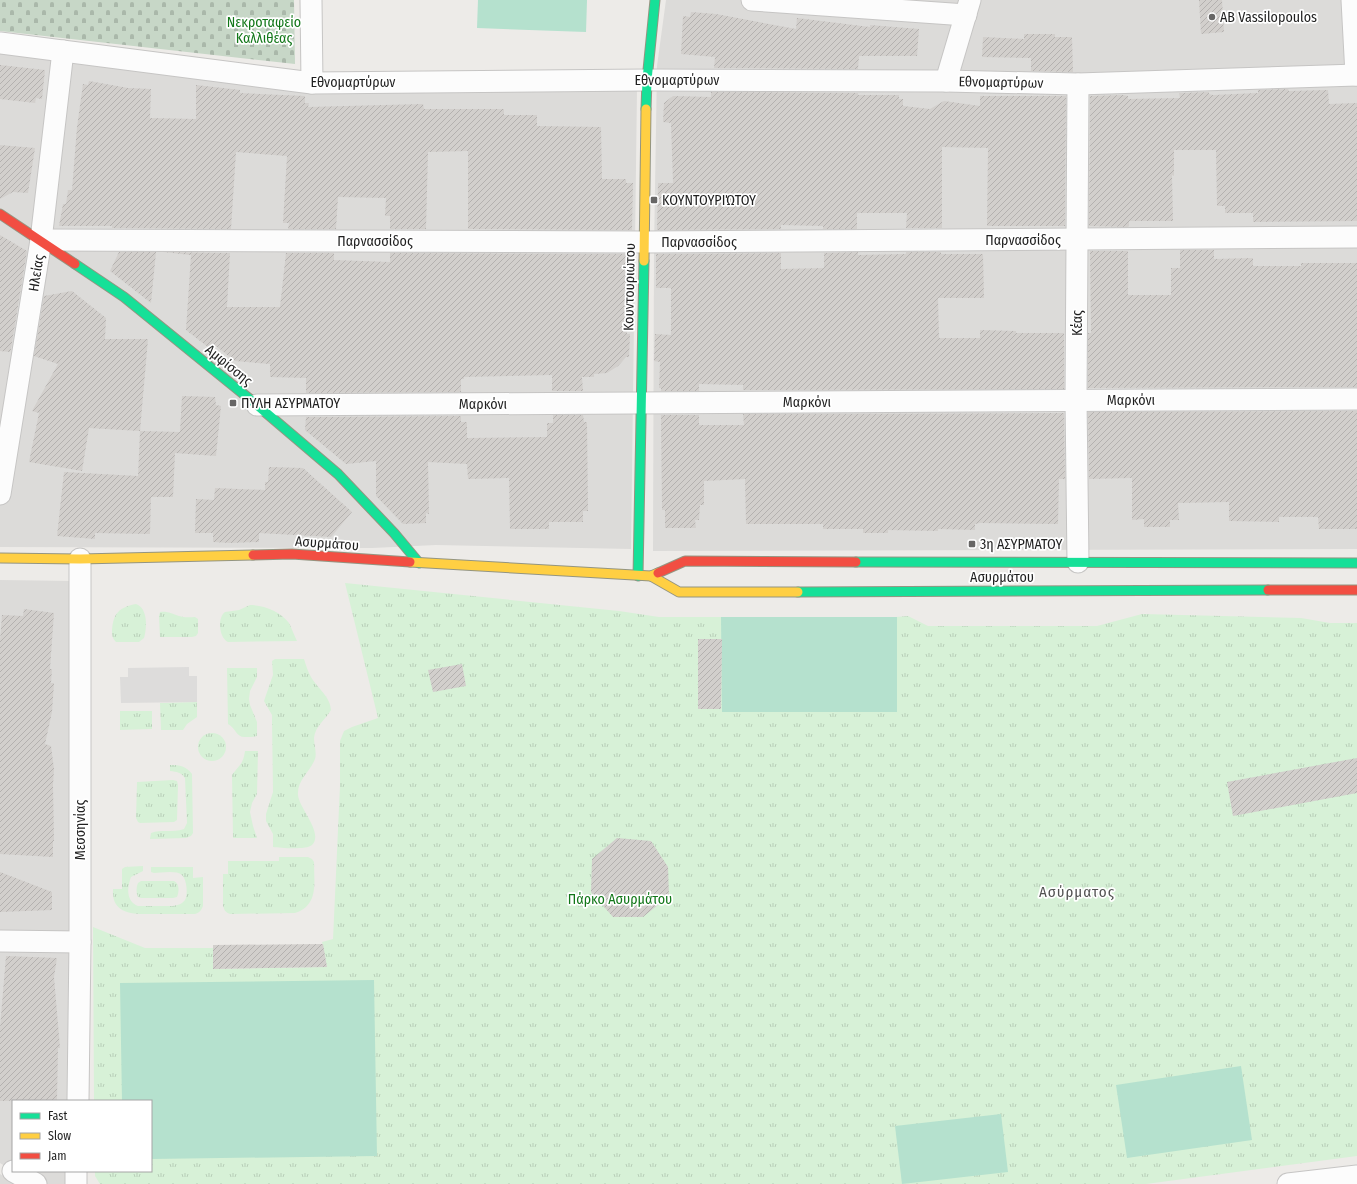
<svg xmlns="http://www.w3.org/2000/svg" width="1357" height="1184" font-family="'Fira Sans Condensed',sans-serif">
<defs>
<pattern id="cemetery-stones" width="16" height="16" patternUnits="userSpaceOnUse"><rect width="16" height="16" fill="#c7d7c7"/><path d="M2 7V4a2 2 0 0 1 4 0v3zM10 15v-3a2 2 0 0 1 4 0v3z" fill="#aab8aa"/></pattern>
<pattern id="park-tufts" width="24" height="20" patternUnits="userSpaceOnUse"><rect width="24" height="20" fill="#d7f1d7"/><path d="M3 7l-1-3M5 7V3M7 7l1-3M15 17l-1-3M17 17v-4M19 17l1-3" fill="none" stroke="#b8ceb8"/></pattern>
<pattern id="building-hatch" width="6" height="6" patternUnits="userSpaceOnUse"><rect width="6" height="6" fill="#d2cfcc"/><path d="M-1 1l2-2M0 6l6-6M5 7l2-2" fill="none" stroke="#b4b1af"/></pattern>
</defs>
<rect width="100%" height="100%" fill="#edebe8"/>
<!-- residential -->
<g fill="#dcdbd9">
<polygon points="666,0 1357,0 1357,549 653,551 654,250 657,66"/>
<polygon points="0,50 60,59 637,90 631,549 436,545 372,548 0,547"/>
<polygon points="0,580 73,581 75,1101 13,1101 13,1171 0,1163"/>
<polygon points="13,1171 76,1171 76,1184 36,1184"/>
<polygon points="0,1174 17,1184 0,1184"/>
</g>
<!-- cemetery -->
<polygon fill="url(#cemetery-stones)" points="0,0 294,0 295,64 0,31"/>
<!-- park -->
<g fill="url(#park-tufts)">
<polygon points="345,583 619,611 659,617 896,617 908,616 928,626 1097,626 1142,614 1301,618 1330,623 1357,623 1357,1156 1146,1184 100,1184 95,1176 95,1171 151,1171 151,1101 94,1101 93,927 145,948 213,948 213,969 327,967 322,942 333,939 340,786 340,741 344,731 352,727 378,718"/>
<path d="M 136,604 C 148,608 147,628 144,638 L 139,642 L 116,642 C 112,638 112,635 112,630 C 113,613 120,607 136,604 Z"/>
<path d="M 250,605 C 264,605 281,612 289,623 C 292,629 294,635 297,641 L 228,642 C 219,638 217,618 225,612 L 239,610 Z"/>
<path d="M 160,612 C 168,611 172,614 179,616 C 185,618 190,617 195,617 L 198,619 L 198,633 L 196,636 L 192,637 L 160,637 L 159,616 Z"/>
<path d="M 275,659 L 304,659 C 306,665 308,672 311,677 C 318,689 330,696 331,710 C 326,719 315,726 314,738 C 314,745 317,753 315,759 C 310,772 297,780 298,795 C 299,808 324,833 312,845 C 307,850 281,848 273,847 L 273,834 L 266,821 L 266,814 L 273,792 L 272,721 L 272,715 L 264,701 L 266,695 L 273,675 L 272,661 Z"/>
<path d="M 227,668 L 257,668 L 257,677 L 250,691 L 249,699 L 250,705 L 257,722 L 257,736 C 253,737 250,737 246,737 C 236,738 236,728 228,724 Z"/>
<polygon points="197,702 197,717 187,724 183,730 161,730 160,703"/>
<polygon points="120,711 152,711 152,729 120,730"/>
<circle cx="212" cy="747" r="14"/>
<path d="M 245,751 L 258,751 L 257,794 L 252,803 L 250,812 L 253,826 L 257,838 L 233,838 L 232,775 C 239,765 243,765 245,751 Z"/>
<path d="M 170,765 C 180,765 186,766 192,774 L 193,833 L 191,836 L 186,838 L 150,839 L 151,833 C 161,829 172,833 184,829 L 187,823 L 185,778 C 181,772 177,772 170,771 Z"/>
<polygon points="173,780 177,781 178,785 177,820 174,822 140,823 138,822 136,818 137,782"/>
<path d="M 279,857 L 308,857 L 312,859 L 314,862 C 314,883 319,905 295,913 L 230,914 C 225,912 224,910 223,905 L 223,874 L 228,874 L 228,861 L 279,861 Z"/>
<path d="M 143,866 L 143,871 L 131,877 C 127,888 126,901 138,906 L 173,906 C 178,905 182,904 185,900 C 188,895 187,880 182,875 C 176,870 161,873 154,873 L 151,872 L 151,867 L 193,867 L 193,878 L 203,877 L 203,906 C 201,911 199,913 195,914 C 182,914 170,914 157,914 C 138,914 111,917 113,889 L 122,889 L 122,869 L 125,867 Z"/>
<path d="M 141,881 L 174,881 C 180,884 179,892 177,897 L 173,898 L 141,898 L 138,897 C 136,893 136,887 138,883 Z"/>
</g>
<!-- pitch -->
<g fill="#b5e1ce">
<polygon points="478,0 587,0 586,32 477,28"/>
<polygon points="721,617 897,617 897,712 722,712"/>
<polygon points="374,980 377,1156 151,1159 151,1101 122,1101 120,983"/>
<polygon points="1241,1066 1252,1140 1127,1158 1116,1085"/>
<polygon points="1001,1114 1008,1172 902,1184 895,1126"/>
</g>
<!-- parking -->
<polygon fill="#dddcdb" points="189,667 189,676 197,676 197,702 121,703 120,677 128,677 128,668"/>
<!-- building -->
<g fill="url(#building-hatch)">
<polygon points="1199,0 1222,0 1224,32 1201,34"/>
<polygon points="691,12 716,14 796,29 797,18 870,27 870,25 919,29 917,56 859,56 858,69 714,68 715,57 681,54 683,16 690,17"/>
<polygon points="1024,34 1055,34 1055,37 1072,37 1073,72 1031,71 1031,58 982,57 983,37 1024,39"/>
<polygon points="0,65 45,70 42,99 36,98 35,103 0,99"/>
<polygon points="89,81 128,88 151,89 150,118 196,119 196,85 240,90 240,93 305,96 305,103 309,103 308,107 423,104 424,109 504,109 504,115 537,115 537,126 601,127 602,179 626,179 626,183 633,183 632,230 468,229 468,151 428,152 426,229 390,229 390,216 385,216 386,198 338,197 336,229 288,229 289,223 283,223 287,156 236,152 231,229 112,228 112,226 59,226 63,204 66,204 68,190 72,190 77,127 83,84 88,85"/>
<polygon points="1288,89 1289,91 1328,90 1329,104 1357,103 1357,221 1253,222 1253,213 1225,213 1225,206 1217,206 1216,150 1174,150 1174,176 1172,175 1173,221 1129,221 1129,226 1128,227 1089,226 1090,96 1123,95 1128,96 1128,99 1180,98 1179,93 1209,92 1209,94 1213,95 1258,93 1258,90"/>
<polygon points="711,92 858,93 858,95 899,95 899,99 903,99 903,106 930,109 944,101 980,106 980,96 1066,96 1065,226 987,226 988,148 942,147 942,228 906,228 907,213 857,213 857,229 823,229 823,226 781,225 781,229 657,230 658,183 673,183 671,123 663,122 664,103 673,96 711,97"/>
<polygon points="0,145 35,148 28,193 13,192 0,199"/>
<polygon points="0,235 27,251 11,349 10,352 0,351"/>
<polygon points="1180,250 1214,250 1214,259 1253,258 1253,266 1301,266 1301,263 1357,263 1357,387 1088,388 1088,333 1091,333 1090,251 1128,251 1128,295 1171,295 1171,268 1180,268"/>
<polygon points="119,252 156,252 151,303 110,271"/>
<polygon points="163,252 230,253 227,307 280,307 286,253 334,253 334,260 390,262 390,253 631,254 631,289 628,289 627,334 630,334 629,357 626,357 618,366 607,373 594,374 594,377 582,377 583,391 552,391 552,375 464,377 464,379 461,379 461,392 306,393 306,378 270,377 270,364 235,361 212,343 213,351 186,330 191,255"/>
<polygon points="858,252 858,255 906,254 906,252 941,252 941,254 983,254 984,298 938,298 939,338 980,338 980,330 1016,331 1016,333 1064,333 1064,389 743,390 743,385 699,384 699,391 661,391 661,388 659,388 660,362 654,361 655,334 671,335 671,288 656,288 656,254 781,253 781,269 824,268 824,253"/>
<polygon points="72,291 106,318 105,339 148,339 140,431 89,428 82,471 29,462 39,413 32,411 58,364 34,356 44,296"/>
<polygon points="182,396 215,397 216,405 221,406 216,456 175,453 173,497 151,497 150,534 95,533 95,539 57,536 64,472 138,476 140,431 180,432"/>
<polygon points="1357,411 1357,529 1319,529 1318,517 1279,517 1279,522 1229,521 1229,502 1178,503 1179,520 1170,520 1170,527 1144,527 1144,519 1132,520 1132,478 1089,479 1088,412"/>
<polygon points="1064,413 1065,479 1059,479 1058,524 980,523 975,524 975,530 938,529 938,531 888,530 888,533 863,533 863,529 823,529 823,524 746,524 745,479 704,481 704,505 700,505 699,520 695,520 696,528 665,528 665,510 662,510 661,415 699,415 699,425 744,425 743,414"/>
<polygon points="553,415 583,415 584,422 587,422 588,511 583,511 583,522 549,522 549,529 510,529 509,478 468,479 467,464 428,462 429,514 426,513 426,523 403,524 376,496 376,461 346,464 305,430 306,417 461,416 461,422 467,422 467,438 547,437 547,423 553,423"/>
<polygon points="269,467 303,468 352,512 331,537 259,533 259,542 230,543 213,542 213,533 195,533 196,499 214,500 215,488 265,490 265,482 268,482"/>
<polygon points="24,609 54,613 50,669 52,669 51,683 54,683 52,712 45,744 51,746 54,769 53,785 54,841 53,841 53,857 0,854 0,641 2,615 23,616"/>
<polygon points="698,639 722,639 721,709 698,709"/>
<polygon points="462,664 466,686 433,692 428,670"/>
<polygon points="1357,758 1357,793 1233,816 1227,782"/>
<polygon points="617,838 651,841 668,867 669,896 643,917 613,917 591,892 592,859"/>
<polygon points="0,872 52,892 52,910 0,912"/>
<polygon points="323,944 327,967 213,969 213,945"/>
<polygon points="6,956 57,958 54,977 60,1048 58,1048 57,1100 0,1101 0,1028"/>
</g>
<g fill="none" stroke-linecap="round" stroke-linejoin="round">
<!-- street casing -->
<g stroke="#c6c5c4" stroke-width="23">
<g id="street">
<polyline points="311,0 312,83"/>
<polyline points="752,0 966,15"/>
<polyline points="1352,0 1356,75"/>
<polyline points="0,43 312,83 647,80 946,81 1078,84 1357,75"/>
<polyline points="946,81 970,0"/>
<polyline points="1078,84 1076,400 1078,562"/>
<polyline points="41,240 644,242 1357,237"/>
<polyline points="257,405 1357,399"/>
<polyline points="0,494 41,240 63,51"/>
<polyline points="0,941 80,942"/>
<polyline points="78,1101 80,942 80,559"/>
<polyline points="13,1171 36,1184"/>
<polyline points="76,1184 76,1171"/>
<polyline points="1288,1184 1357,1176"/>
</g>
</g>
<!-- fast casing -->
<g stroke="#949581" stroke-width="11">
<g id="fast">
<polyline points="646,109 647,80 655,0"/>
<polyline points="75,264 124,297 257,405 338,474 394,533 419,563"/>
<polyline points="856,562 1357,563"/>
<polyline points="638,576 644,261"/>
<polyline points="798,592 1268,590"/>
</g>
</g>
<!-- slow casing -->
<g stroke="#949581" stroke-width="11">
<g id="slow">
<polyline points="644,261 646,109"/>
<polyline points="0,558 80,559 253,555"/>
<polyline points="410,562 651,576 658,573"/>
<polyline points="651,576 679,592 798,592"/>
</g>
</g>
<!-- jam casing -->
<g stroke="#949581" stroke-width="11">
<g id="jam">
<polyline points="0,214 75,264"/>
<polyline points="253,555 292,554 410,562"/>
<polyline points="658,573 685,561 856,562"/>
<polyline points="1268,590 1357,590"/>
</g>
</g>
<!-- street -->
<use href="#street" stroke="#fcfcfc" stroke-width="21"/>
<!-- fast -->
<use href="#fast" stroke="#16e098" stroke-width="9"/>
<!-- slow -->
<use href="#slow" stroke="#ffcf43" stroke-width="9"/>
<!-- jam -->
<use href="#jam" stroke="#f24e42" stroke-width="9"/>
</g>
<!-- markers -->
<g fill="#676665" stroke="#fff" stroke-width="1.5">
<circle cx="1212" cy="17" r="4"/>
<rect x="650" y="196" width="8" height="8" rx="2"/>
<rect x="229" y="399" width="8" height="8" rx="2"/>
<rect x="968" y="540" width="8" height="8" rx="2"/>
</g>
<g text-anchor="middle" stroke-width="3.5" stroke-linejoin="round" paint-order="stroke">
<!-- poi labels -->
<g font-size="14" fill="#1f1f1f" stroke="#fff" text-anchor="start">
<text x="1220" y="22">AB Vassilopoulos</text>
<text x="662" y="205">ΚΟΥΝΤΟΥΡΙΏΤΟΥ</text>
<text x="241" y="408">ΠΥΛΗ ΑΣΥΡΜΑΤΟΥ</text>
<text x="980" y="549">3η ΑΣΥΡΜΑΤΟΥ</text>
</g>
<!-- park labels -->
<g font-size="14" fill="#127719" stroke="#fff">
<text x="264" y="27">Νεκροταφείο<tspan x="264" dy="16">Καλλιθέας</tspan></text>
<text x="620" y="904">Πάρκο Ασυρμάτου</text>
</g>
<!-- street labels -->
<g font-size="14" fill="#1f1f1f" stroke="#fff">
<text x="677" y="85">Εθνομαρτύρων</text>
<text x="353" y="87">Εθνομαρτύρων</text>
<text transform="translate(1001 82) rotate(1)" y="5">Εθνομαρτύρων</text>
<text x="1023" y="245">Παρνασσίδος</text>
<text x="375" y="246">Παρνασσίδος</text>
<text x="699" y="247">Παρνασσίδος</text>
<text transform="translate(36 273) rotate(-81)" y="5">Ηλείας</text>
<text transform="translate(629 287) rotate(-89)" y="5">Κουντουριώτου</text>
<text transform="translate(1077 323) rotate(-90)" y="5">Κέας</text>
<text transform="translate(229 365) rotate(39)" y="5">Αμφίσσης</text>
<text x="1131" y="405">Μαρκόνι</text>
<text x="807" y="407">Μαρκόνι</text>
<text x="483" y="409">Μαρκόνι</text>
<text transform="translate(327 543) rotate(4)" y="5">Ασυρμάτου</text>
<text x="1002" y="582">Ασυρμάτου</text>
<text transform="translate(80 830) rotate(-90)" y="5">Μεσσηνίας</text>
</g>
<!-- neighbourhood labels -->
<g font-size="15" letter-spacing="1" fill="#525252" stroke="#fff">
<text x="1077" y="897">Ασύρματος</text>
</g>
</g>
<!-- legend -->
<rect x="12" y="1100" width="140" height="72" fill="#ffffff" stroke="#a5a5a5"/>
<rect x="20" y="1113" width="20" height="6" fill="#16e098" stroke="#a5a5a5"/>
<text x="48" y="1120" font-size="12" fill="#1f1f1f">Fast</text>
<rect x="20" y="1133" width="20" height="6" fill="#ffcf43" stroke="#a5a5a5"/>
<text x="48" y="1140" font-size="12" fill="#1f1f1f">Slow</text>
<rect x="20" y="1153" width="20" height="6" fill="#f24e42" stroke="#a5a5a5"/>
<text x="48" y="1160" font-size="12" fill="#1f1f1f">Jam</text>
</svg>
